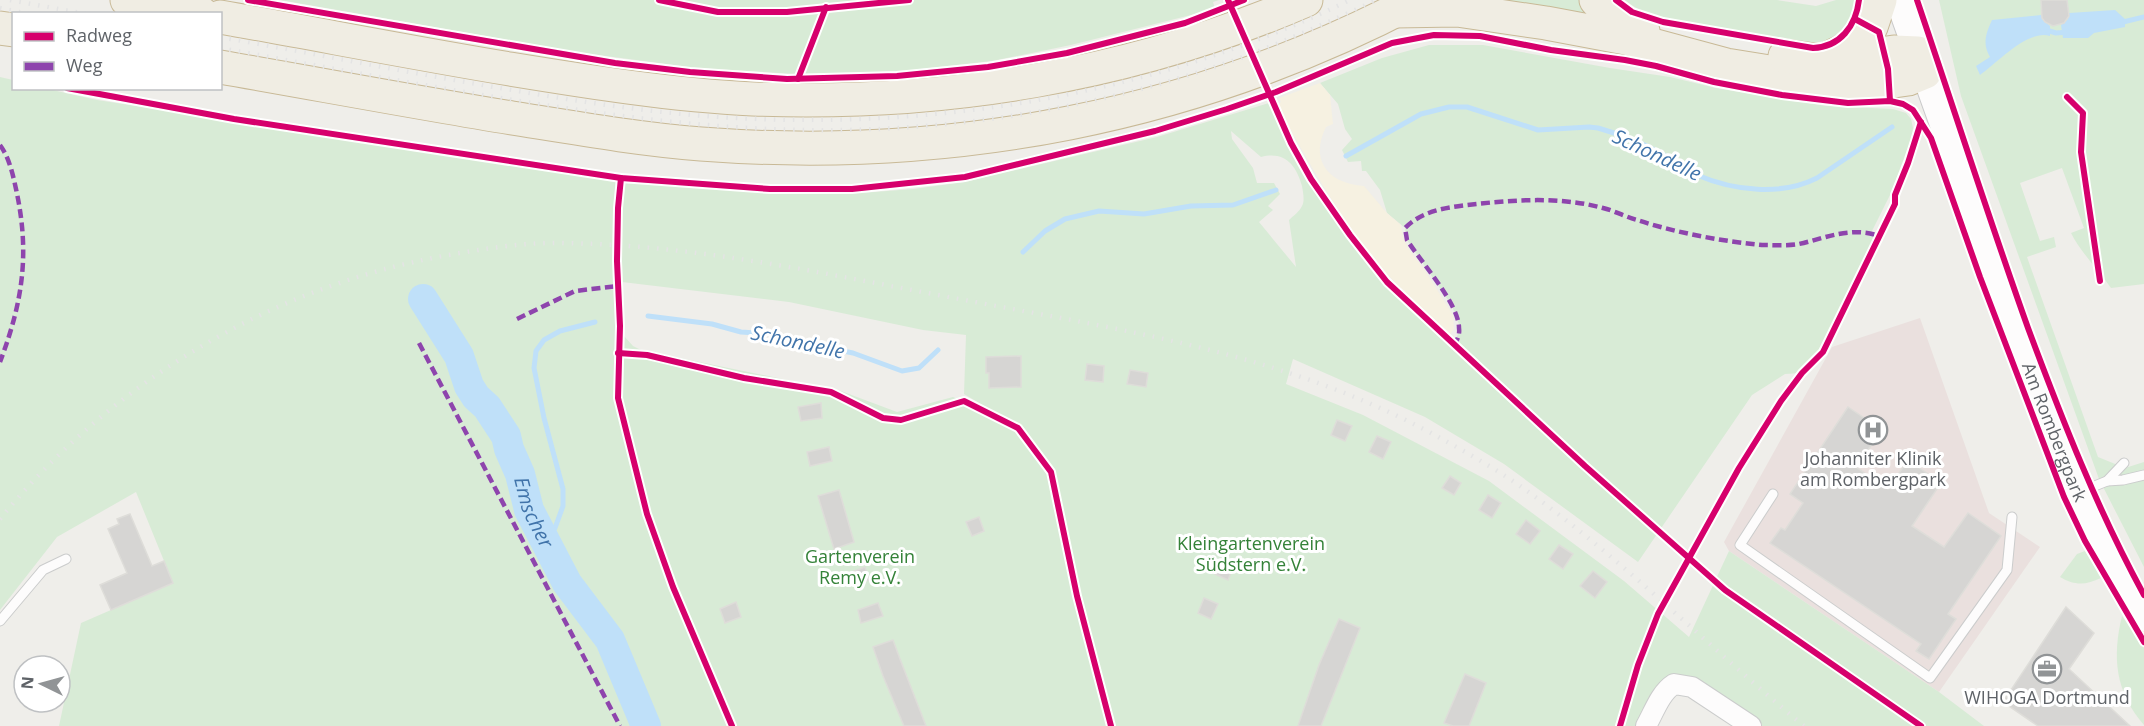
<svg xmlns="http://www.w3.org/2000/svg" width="2144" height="726" font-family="'Open Sans',sans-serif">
<rect width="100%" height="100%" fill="#efeeea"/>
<!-- medical -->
<polygon fill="#eae0de" points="1920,318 1989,513 2040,547 1939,692 1729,551 1724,542 1832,347"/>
<!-- green -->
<g fill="#d8ebd6" fill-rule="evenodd">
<polygon points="280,0 1219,0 1213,2 1215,9 1071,45 992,61 903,71 812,75 697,68 583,53"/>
<polygon points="1457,0 1585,0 1597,18"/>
<path d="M 1624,0 L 1777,0 L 1816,6 L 1836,0 L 1855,0 C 1850,30 1834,44 1804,43 L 1659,18 L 1644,13 Z"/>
<path d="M 1939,0 L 2144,0 L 2144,284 L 2111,288 C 2099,271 2080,251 2071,233 L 2084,228 L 2062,168 L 2020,183 L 2040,241 L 2054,237 L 2056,247 L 2027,257 L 2098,457 L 2125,468 L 2144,462 L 2144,567 L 2099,479 L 1961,96 Z"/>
<path d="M 1429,45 L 1483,45 L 1610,68 L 1670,77 L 1716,88 L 1781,99 L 1827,106 L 1893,109 L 1906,113 L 1911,119 L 1913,128 L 1911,139 L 1891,193 L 1871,233 L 1879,236 L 1823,352 L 1802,373 L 1785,374 L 1752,395 L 1638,562 L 1504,464 L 1425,417 L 1293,359 L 1286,384 L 1363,415 L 1489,481 L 1624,581 L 1689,637 L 1729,551 L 1939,692 L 1984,726 L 1762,726 L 1733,706 L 1685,678 L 1639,726 L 59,726 L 81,623 L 173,583 L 136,492 L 57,537 L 0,610 L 0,77 L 13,80 L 14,88 L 48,89 L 97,100 L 628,181 L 763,193 L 861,193 L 913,189 L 965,182 L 1157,137 L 1269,103 C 1295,147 1318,195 1350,236 C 1381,276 1417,311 1454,346 L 1460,327 L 1452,306 L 1407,240 L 1405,228 L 1387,213 L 1380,190 L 1366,171 L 1362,171 L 1361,161 L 1348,162 L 1342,150 L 1352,139 L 1345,129 L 1338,104 L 1320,83 L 1382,58 ZM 1231,131 L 1261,157 C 1285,151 1296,165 1302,186 C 1303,192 1305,201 1302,206 C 1300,211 1293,216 1289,220 L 1296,267 L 1259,222 L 1273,210 L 1268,206 L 1280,194 L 1274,183 L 1257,183 L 1253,168 L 1232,139 ZM 622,282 L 789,302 L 923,330 L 966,335 L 964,394 L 1011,422 L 953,397 L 897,412 L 841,391 L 641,350 L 633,346 L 624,336 Z"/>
<path d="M 2085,551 L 2101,578 C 2086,585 2075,586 2060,577 L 2077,554 Z"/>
<path d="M 2122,616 L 2144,648 L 2144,725 C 2115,692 2112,657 2122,616 Z"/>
</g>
<!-- sand -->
<path fill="#f6f1e1" d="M 1320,83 L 1330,95 L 1333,124 L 1326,127 C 1309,161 1329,184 1364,186 L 1387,213 L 1401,225 L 1403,237 L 1408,248 L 1424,269 L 1453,315 L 1454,329 L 1450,334 C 1426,311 1399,288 1377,263 C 1337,214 1307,159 1276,104 L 1281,102 L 1279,98 Z"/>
<!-- water -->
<g fill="#bfe0f9">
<polygon points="2115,10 2125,19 2125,27 2094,33 2088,38 2063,38 2061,25 2068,19 2069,13"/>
<path d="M 2041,15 L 2045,22 L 2050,26 L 2050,36 C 2028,29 1997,63 1980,75 L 1976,66 L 1990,57 C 1982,44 1986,33 1992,20 Z"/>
</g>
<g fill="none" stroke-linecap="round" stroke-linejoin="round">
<!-- stream -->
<g stroke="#bfe0f9" stroke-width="5">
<polyline points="2119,23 2144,17"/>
<polyline points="2043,29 2056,33 2069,32"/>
<path d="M 1346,156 L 1421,114 L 1449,107 L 1467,107 L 1538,130 L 1589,127 L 1598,128 C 1619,134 1643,143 1662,154 C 1674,161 1685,170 1697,175 C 1734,191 1782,196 1817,178 L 1892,127"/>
<polyline points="1023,252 1045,231 1065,219 1099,211 1144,214 1191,206 1233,205 1276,190"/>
<polyline points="648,316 712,324 741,332 774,334 798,342 853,353 902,371 919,368 938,350"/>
<polyline points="546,542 555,528 563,506 563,489 544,418 534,368 536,351 544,340 560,331 595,322"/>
</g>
<!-- river -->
<path stroke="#bfe0f9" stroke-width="30" id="s1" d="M 423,299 L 459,356 L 469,386 L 476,397 L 487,407 L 506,436 L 509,449 L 520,474 L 529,510 L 567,583 L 610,640 L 646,726"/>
</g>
<!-- building -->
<g fill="#d6d5d3" stroke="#deddd9" stroke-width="1.5">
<polygon points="2041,0 2067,0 2069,16 2064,23 2053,26 2045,22 2042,18"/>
<polygon points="1021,356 1021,387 989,388 989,373 986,373 986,357"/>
<polygon points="1087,364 1104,366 1103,382 1085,380"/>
<polygon points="1130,370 1148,373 1146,387 1127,384"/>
<polygon points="821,403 822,418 801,421 798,407"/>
<polygon points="1848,407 1882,430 1856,467 1888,489 1908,460 1941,483 1912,526 1944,547 1968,513 2001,536 1948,614 1956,619 1929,659 1916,651 1921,644 1770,543 1781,528 1785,530 1803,503 1790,494"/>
<polygon points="1337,420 1352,426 1345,441 1331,435"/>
<polygon points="1377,436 1391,442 1383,459 1369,452"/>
<polygon points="829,447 832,461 810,466 807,452"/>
<polygon points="1450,476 1461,483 1454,495 1442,488"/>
<polygon points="839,490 854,542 834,549 818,496"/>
<polygon points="1488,495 1501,503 1492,518 1479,510"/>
<polygon points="130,514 152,566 164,561 173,583 111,610 100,585 127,573 108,529 119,524 117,519"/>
<polygon points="979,517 984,531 972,536 966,522"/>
<polygon points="1526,520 1540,531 1530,544 1516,534"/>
<polygon points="1559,545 1573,554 1563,569 1549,559"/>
<polygon points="1221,560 1234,565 1228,580 1215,574"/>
<polygon points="865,567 869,580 848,585 844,575"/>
<polygon points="1593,571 1607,582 1595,598 1580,586"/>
<polygon points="1204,598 1218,604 1211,619 1198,613"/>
<polygon points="736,602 741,617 725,623 720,609"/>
<polygon points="878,603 883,616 861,623 858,610"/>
<polygon points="2066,607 2094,633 2069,669 2130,726 2038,726 2003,702"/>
<polygon points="1339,619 1360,628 1321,726 1298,726 1319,665"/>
<polygon points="893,640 900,659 926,726 904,726 883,676 873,647"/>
<polygon points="1465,674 1486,683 1469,726 1453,726 1444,723"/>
</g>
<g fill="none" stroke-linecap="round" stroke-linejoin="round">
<!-- lane casing -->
<g stroke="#cbcccc" stroke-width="11">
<g id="lane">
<polyline points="2107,481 2123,480 2144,475"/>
<polyline points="2080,492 2107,481 2124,463"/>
<polyline points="1773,494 1740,545 1930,678 2007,570 2012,517"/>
<polyline points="0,621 43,570 66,559"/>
</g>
</g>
<!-- street casing -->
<g stroke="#cbcccc" stroke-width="22">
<path id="street" d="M 1646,726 C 1654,712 1660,693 1674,684 L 1692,687 L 1751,726"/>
</g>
<!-- secondary casing -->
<g stroke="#cacacb" stroke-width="29">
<g id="secondary">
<path id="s2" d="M 1899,0 L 1996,271 L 2032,377 L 2077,492 L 2122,582 L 2144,618"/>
</g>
</g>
<!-- highway casing -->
<g stroke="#c8b996" stroke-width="35">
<g id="highway">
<polyline points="127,0 202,14"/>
<path d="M 1596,0 C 1610,16 1622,26 1643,31"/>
<polyline points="1395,11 1457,10 1546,23 1626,38 1726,65 1825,81 1856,84 1880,83 1908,79 1925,72"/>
<path d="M 220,17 C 317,34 413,53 510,69 C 590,82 671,95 753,99 C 942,106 1131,76 1306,0"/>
<polyline points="0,28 14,30"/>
<polyline points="1785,56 1822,61 1856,45 1871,27 1880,0"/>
<polyline points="1834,61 1894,52 1918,53"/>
<path d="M 220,67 C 318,84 414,102 512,118 C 575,128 638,139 701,144 C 951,163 1194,117 1416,0"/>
</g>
</g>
<!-- lane -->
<use href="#lane" stroke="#fdfcfc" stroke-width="9"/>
<!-- street -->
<use href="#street" stroke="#fdfcfc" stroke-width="20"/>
<!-- secondary -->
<use href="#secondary" stroke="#fdfcfc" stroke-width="27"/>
<!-- highway -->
<use href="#highway" stroke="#f0ede3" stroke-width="33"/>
<!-- rail -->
<g stroke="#e4e4e4" stroke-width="4.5" stroke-dasharray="1.5 8" stroke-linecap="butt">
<polyline points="10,0 86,14"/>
<polyline points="0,8 29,14"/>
<path d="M 220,37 C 316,54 411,73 506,89 C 582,102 659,114 736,118 C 948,129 1159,92 1350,0"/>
<path d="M 220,48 C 320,66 419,85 519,101 C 627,118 735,132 844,130 C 976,128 1111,104 1235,60 C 1284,42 1331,21 1377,0"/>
<path d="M 0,519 C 112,382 269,288 443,256 C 482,249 524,242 564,243 C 703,245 839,277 975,302 C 1134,332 1285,355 1431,433 C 1466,452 1502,472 1534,496 C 1630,566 1713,651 1804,726"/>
</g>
<!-- quiet -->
<g stroke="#8e44ad" stroke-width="4.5" stroke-dasharray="9 4.5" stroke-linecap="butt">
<path d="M 0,145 C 9,157 13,175 16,189 C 30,253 23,301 0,362"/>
<polyline points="517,319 575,291 618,286"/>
<polyline points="419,343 620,726"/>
<path d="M 1454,346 C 1457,340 1460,335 1459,328 C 1459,304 1421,262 1407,240 L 1405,228 C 1422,211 1444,208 1467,205 C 1512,200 1559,196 1603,208 C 1615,211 1626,217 1637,220 C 1677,233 1721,241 1762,245 C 1774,245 1788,246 1799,244 C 1826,238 1851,226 1879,236"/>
</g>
<!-- cycleway casing -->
<g stroke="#fff" stroke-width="10">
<g id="cycleway">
<polyline points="248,0 615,63 690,72 787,79 897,76 988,67 1067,53 1185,23 1244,0"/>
<polyline points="659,0 718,12 787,12 909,0"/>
<polyline points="1228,0 1291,143 1311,179 1350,235 1387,282 1585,466 1725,590 1921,726"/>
<path d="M 1616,0 L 1632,12 L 1663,22 L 1813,48 C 1840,47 1856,26 1859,0"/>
<path d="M 1917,0 C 1954,109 1989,219 2028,328 C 2062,419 2097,509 2144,595"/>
<polyline points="1855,19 1879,32 1888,69 1890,101"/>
<polyline points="798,79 826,7"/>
<polyline points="67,88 234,119 621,178 770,189 852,189 965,177 1155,131 1227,109 1276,92 1392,43 1434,35 1480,36 1551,50 1625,60 1656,66 1714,82 1782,95 1848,103 1890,101 1903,104 1913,110 1931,138 1980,277 2064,497 2085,541 2144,642"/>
<polyline points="2067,97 2083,113 2081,152 2100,281"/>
<polyline points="621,178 618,208 617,261 620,326 618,398 647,514 673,587 732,726"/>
<polyline points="618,353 647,355 744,378 831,392 883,418 901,420 964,401 1018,428 1051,472 1077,596 1111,726"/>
<polyline points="1620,726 1638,665 1658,614 1739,468 1781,401 1802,373 1823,352 1895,204 1895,195 1908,163 1921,122"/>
</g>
</g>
<!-- cycleway -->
<use href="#cycleway" stroke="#d6006c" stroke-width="6"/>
</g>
<!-- icons -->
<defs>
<g id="hospital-ring" transform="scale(1.5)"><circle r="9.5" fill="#fff" stroke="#919496" stroke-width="1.5"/><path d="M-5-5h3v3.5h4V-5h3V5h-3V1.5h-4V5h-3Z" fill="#919496"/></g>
<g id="office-ring" transform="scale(1.5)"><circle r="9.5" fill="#fff" stroke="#919496" stroke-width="1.5"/><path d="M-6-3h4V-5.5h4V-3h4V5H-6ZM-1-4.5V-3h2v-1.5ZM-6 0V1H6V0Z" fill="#919496"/></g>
</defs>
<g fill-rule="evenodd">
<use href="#hospital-ring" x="1873" y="430"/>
<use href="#office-ring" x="2047" y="669"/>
</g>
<g text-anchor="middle" stroke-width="6" stroke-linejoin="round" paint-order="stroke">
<!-- street labels -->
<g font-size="18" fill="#5f6368" stroke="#fff">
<text dy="6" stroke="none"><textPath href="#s2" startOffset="459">Am Rombergpark</textPath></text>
</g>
<!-- poi labels -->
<g font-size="18" fill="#5f6368" stroke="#fff">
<text x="1873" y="465">Johanniter Klinik<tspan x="1873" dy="21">am Rombergpark</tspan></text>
<text x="2047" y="704">WIHOGA Dortmund</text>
</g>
<!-- park labels -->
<g font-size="18" fill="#348238" stroke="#fff">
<text x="1251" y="550">Kleingartenverein<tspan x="1251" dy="21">Südstern e.V.</tspan></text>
<text x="860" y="563">Gartenverein<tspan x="860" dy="21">Remy e.V.</tspan></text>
</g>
<!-- water labels -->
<g font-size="20" font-style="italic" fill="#4174aa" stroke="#fff">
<text transform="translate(1657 155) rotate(25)" y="7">Schondelle</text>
<text transform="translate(798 342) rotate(12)" y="7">Schondelle</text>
<text dy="7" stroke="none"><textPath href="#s1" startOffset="243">Emscher</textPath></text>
</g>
</g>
<!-- legend -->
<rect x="12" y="12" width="210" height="78" fill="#ffffff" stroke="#bfc1c3" stroke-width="1.5"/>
<rect x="24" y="32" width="30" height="9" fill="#d6006c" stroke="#bfc1c3" stroke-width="1.5"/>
<text x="66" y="42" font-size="18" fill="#5f6368">Radweg</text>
<rect x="24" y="62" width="30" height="9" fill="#8e44ad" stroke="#bfc1c3" stroke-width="1.5"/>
<text x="66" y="72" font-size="18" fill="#5f6368">Weg</text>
<!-- north arrow -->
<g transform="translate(42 684) rotate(275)"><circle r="28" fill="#ffffff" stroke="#bfc1c3" stroke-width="1.5"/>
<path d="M0-4.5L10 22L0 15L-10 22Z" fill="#919496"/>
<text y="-9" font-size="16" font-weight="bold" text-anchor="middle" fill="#5f6368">N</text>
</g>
</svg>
